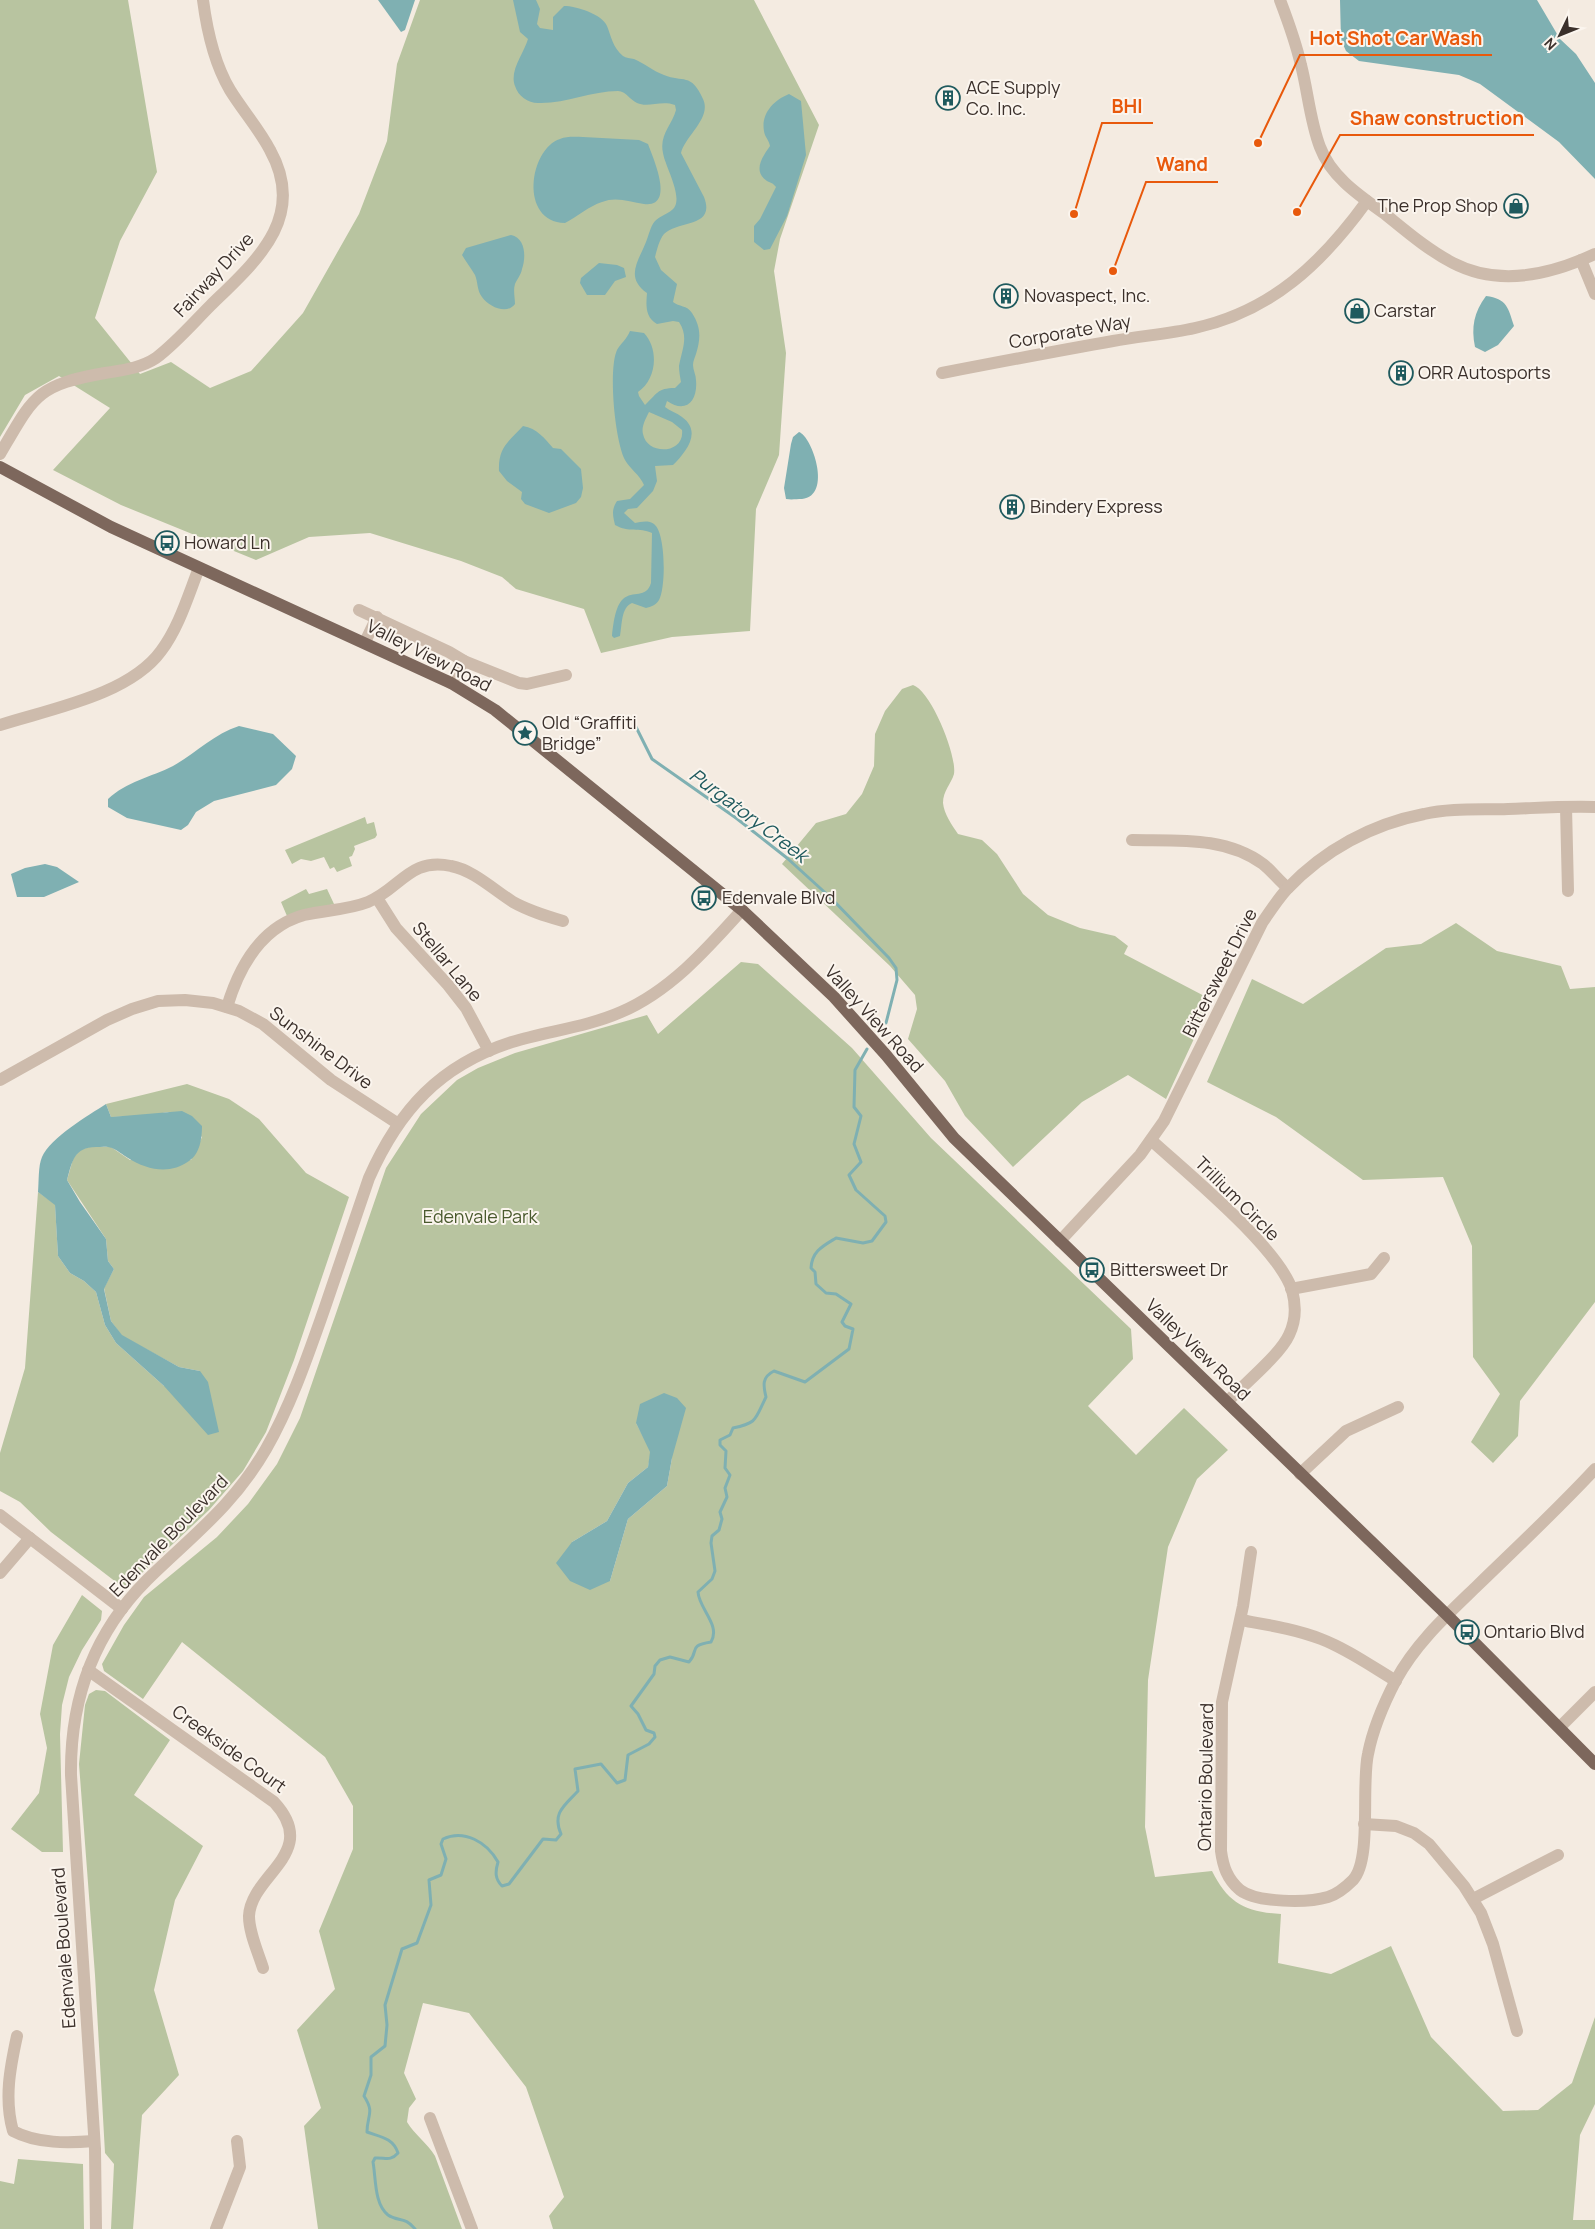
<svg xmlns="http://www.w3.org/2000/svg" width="1595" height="2229" font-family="Manrope,sans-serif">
<rect width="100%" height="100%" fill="#f4ebe1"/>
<!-- green -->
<g fill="#b8c4a0" fill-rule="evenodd">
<polygon points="0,0 128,0 157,172 120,241 95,318 140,374 171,362 210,388 251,371 303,313 359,214 387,141 397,64 420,0 754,0 819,125 780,239 774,271 786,353 779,455 756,509 750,631 672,637 601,653 584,609 516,589 502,577 461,561 370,533 309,537 256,560 121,505 53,470 110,408 59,376 25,395 0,437"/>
<path d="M 913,685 C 931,691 957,755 954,774 C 951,784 943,791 943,803 C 944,814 952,825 958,834 L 982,840 L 997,854 L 1023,894 L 1048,915 L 1080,928 L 1115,936 L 1128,946 L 1124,954 L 1212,1000 L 1166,1099 L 1128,1075 L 1082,1102 L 1013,1167 L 965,1116 L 945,1081 L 908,1039 L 917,1009 L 915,995 L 890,966 L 782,864 L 816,823 L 846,814 L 862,794 L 874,766 L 875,734 L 885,711 L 902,689 Z"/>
<polygon points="365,817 367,824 374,822 377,835 375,838 354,846 355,849 352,856 349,857 352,866 337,872 334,867 330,869 324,857 311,861 301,859 292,864 285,850"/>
<polygon points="306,889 309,894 327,889 334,904 287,916 281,902"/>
<polygon points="1456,923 1497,951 1561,966 1570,989 1595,987 1595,1302 1520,1401 1518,1436 1493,1463 1471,1442 1500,1394 1473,1357 1472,1246 1443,1177 1363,1180 1276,1117 1207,1082 1252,979 1303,1004 1386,948 1421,944"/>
<path d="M 741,962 L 758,964 L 852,1048 L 931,1138 L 1131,1329 L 1133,1359 L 1088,1406 L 1136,1455 L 1184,1408 L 1228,1450 L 1197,1479 L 1168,1547 L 1148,1680 L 1145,1827 L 1155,1877 L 1212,1871 C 1228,1903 1245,1912 1281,1914 L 1278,1963 L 1331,1974 L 1391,1946 L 1431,2037 L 1503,2111 L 1538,2110 L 1572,2083 L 1595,2017 L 1595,2104 L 1580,2135 L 1573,2220 L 1595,2220 L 1595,2229 L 553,2229 L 549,2216 L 564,2197 L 526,2087 L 469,2013 L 423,2003 L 404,2073 L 416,2099 L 409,2108 L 407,2122 C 415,2135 427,2143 435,2156 L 462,2229 L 318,2229 L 304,2126 L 321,2108 L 297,2030 L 335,1989 L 319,1931 L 353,1849 L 353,1806 L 325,1757 L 182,1642 L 143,1699 L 104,1671 L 102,1664 L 124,1625 L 144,1597 L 217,1537 L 248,1504 L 277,1464 L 300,1418 L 386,1168 L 421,1114 L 457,1080 L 478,1068 L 515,1053 L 647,1015 L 658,1034 ZM 636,1423 L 672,1458 L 667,1486 L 628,1519 L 610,1581 L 572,1542 L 607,1521 L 628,1483 L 648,1467 L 651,1452 Z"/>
<polygon points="187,1084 229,1099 259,1119 306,1173 349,1197 294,1360 266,1432 243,1471 209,1510 125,1589 51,1532 20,1502 0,1491 0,1453 25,1368 38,1192 55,1204 58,1256 70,1273 84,1281 96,1292 105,1325 116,1343 164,1386 200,1371 179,1367 122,1336 111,1321 104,1288 114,1269 108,1261 106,1239 67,1180 73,1159 79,1150 89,1147 111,1147 130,1160 191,1160 202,1137 168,1112 146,1116 111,1117 106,1104"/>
<polygon points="82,1595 102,1611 101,1620 82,1650 69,1677 62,1705 60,1734 63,1852 42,1852 11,1829 39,1793 47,1748 40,1714 53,1645"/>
<polygon points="96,1690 105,1691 170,1740 134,1795 203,1846 175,1900 154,1990 179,2075 142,2115 133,2229 111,2229 114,2164 105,2153 95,1975 79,1764 85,1705 89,1694"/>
<polygon points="18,2159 83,2164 84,2229 0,2229 0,2181 14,2184"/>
</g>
<!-- water -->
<g fill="#7fb0b2" fill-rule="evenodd">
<polygon points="378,0 415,0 405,30 401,32"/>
<path d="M 513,0 L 536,0 L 540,9 L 537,24 L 540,28 L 553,30 L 553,17 L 564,6 C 576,6 602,14 607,26 C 611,36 613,48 623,56 C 626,58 630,58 634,59 C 644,63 653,71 664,75 C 683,83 691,72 703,99 C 712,118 685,136 681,153 L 704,197 C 716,228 678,220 664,234 C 659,240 657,250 655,257 L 661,270 L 677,284 L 673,302 C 679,307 687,305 692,313 C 701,327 701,338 696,354 C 695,357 693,361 693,365 C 693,370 696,375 696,380 C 698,401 686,414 667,401 L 665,407 C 670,411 677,413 682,417 C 703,432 685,453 673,465 L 655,466 L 657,481 L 653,491 L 637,508 L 628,509 L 624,513 L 635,523 C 641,522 648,520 654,524 C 666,533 666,588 659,600 C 656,605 651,607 646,608 L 632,603 C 621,607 622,626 620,636 L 614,638 L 612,636 C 613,626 615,606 623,599 C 633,590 646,599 651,583 L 652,533 C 639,527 629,533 615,525 C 613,516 611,510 617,501 L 630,499 L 644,485 C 640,475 630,469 625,460 C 615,441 608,370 617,350 C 621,343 627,339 630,331 L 644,333 C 659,349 657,379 638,392 L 639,396 L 645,405 C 657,394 657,388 675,388 L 681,382 C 680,377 679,371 679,366 C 682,349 689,337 679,322 L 673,321 L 657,324 C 645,317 646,305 647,293 C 625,277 638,262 646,242 C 649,235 650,227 655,221 C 660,216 670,213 674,208 C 683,196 665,166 663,153 C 659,135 672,125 676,110 L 675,105 C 661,100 648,108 637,103 C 630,100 626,91 618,91 C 591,91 565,104 538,103 C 528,103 518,96 515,86 C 509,71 524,53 528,39 L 520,32 ZM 649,412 L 672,422 L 682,430 C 685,454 647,456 643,434 C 641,427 646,418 649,412 Z"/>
<polygon points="1340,0 1537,0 1560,39 1576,54 1595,83 1595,179 1559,142 1480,84 1459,75 1359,61 1346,51 1341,40"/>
<path d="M 789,94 L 801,101 L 806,155 L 787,216 L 770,249 L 764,250 L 754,242 L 754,226 L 760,219 L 776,187 C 773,183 771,183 767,181 C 752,171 763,156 770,146 C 769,141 767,139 765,135 C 759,116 772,101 789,94 Z"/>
<path d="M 583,137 L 639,140 L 648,144 C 653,158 676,208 644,204 C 630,202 616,196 602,202 C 589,206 577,217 565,223 C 519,222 529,149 560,139 C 567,136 576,137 583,137 Z"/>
<path d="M 511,235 C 526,238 526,258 522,269 C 521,275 517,279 515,284 C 513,290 515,298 515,304 C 507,315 489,307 482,297 C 477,291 478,282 475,275 C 471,268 466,262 462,255 L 466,248 Z"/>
<polygon points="599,263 617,265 624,268 626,277 615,281 605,295 587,295 580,283 581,278"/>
<path d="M 1486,296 C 1507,299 1508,307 1514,326 L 1498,345 L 1485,352 L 1475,347 C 1471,327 1474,312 1486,296 Z"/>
<path d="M 523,426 C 537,428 545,439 553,448 L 561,449 L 581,469 L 583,488 L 581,497 L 576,503 L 549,513 L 525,504 L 521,499 L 522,492 L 507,481 L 499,471 C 498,448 508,442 523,426 Z"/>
<path d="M 799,432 C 812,436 833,496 802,499 C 796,499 792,500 786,499 L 784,488 L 791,444 L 793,437 Z"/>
<path d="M 239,726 L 273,734 L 296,756 L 292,769 L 276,785 L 214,801 L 196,812 L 188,825 L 181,830 L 127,818 L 108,807 L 108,799 C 126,782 151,777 173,766 C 196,753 214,734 239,726 Z"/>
<polygon points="45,864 57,867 79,882 44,897 17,897 11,874 25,868"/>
<path d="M 106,1104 L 111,1117 L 182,1111 L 192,1116 L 202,1126 C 202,1138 200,1154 189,1161 C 170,1175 147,1170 128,1158 C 123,1155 117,1150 112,1148 C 107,1146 101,1147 96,1147 C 74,1147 72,1162 67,1180 L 80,1202 L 106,1239 L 108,1261 L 114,1269 L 104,1289 L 111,1321 L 122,1335 L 179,1367 L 200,1371 L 208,1382 L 219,1432 L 208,1435 L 164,1386 L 116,1343 L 105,1325 L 96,1292 L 84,1281 L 70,1273 L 58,1256 L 55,1205 L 38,1192 C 39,1182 38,1166 42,1157 C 50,1138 89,1115 106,1104 Z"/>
<polygon points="664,1393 677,1398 686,1408 672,1458 667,1486 628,1519 610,1581 590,1590 570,1581 556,1563 572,1542 607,1521 628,1483 648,1467 650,1452 636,1423 640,1404"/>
</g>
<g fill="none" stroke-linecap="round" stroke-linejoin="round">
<!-- stream -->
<g stroke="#7fb0b2" stroke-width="3">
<polyline points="635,725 652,759 736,818 787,858 831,898 889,958 896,968 897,980 886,1023"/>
<path d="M 415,2229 C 405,2216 398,2222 388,2215 C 374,2204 376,2178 373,2162 L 375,2158 C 385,2157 390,2162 398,2153 C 393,2138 381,2137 367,2132 C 367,2115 375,2113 364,2096 L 371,2075 L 371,2057 L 385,2046 L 387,2025 L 385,2005 L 402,1949 L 417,1943 L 431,1905 L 429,1880 L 441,1875 L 446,1859 L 441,1844 L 443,1839 C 464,1829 487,1842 498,1862 C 495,1872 495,1879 502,1886 L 509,1884 L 543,1839 L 556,1840 L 561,1834 C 552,1813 564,1806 578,1791 L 575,1769 L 601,1764 L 617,1783 L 625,1780 L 628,1755 L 649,1744 L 655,1737 L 654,1733 L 646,1730 L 638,1714 L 631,1706 L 654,1674 L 655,1666 L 660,1660 L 670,1657 L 689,1662 C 700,1650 687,1646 711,1642 C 721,1625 699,1609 698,1592 L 712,1579 L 715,1571 L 711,1543 L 712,1536 L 719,1530 L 722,1519 L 720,1512 L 727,1497 L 725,1488 L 730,1475 L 725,1468 L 726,1451 L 720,1445 L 720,1440 L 730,1435 L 733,1428 C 758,1423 755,1419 766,1397 C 763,1385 762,1377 774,1371 L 805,1382 L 849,1349 L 853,1329 L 845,1326 L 842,1322 L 851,1304 L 836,1294 L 826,1293 L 816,1284 L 815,1272 L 811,1268 C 812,1251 823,1246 836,1238 L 863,1243 L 872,1241 L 886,1222 L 885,1216 L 856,1190 L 849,1175 L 861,1162 L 854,1144 L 861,1116 L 854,1107 L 855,1070 L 867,1049"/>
</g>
<!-- minor -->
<g stroke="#cdbbac" stroke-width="12">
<path d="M 1280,0 C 1288,21 1296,43 1301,65 C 1308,92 1310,121 1320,147 C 1331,177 1360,196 1385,214 C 1406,231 1428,250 1453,263 C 1499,287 1550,275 1595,254"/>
<polyline points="1581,260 1595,294"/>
<path d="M 942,373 C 999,362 1056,351 1113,341 C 1140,336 1168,334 1195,328 C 1272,311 1322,263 1367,201"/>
<path d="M 0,454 C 34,396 36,385 105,373 C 123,370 141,368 156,358 C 176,343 193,323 211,305 C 255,262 308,218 270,150 C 259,129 243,111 230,90 C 214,63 207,31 203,0"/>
<polyline points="359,610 449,652 464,661"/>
<polyline points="365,642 377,617"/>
<polyline points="451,683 464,661 519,683 527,684 566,675"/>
<path d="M 0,725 C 50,709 129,695 161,651 C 179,627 188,596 199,568"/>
<polyline points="1566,807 1568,891"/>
<path d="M 1132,840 C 1177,841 1225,836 1263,864 C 1272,871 1279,881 1288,888"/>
<polyline points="377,898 396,928 448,985 466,1008 489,1051"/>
<path d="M 227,1007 C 239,967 261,927 304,915 C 325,910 348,910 368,902 C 400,889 410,857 451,866 C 473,870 494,890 513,902 C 529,911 546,916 563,921"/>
<polyline points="0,1080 107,1020 132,1009 158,1001 185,1000 213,1003 239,1011 263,1024 331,1080 397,1123"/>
<path d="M 1151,1140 C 1186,1172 1278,1247 1292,1290 C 1296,1305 1296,1321 1289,1335 C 1280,1355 1243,1385 1227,1402"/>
<path d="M 1060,1241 L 1140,1155 L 1164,1121 L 1262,923 C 1270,911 1278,899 1287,889 C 1324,850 1372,824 1424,814 C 1451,808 1480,810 1508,809 C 1537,808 1566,806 1595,807"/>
<polyline points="1291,1289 1371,1274 1384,1258"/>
<polyline points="1300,1474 1346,1431 1398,1407"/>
<polyline points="0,1515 122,1609"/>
<path d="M 1251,1552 L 1243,1606 L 1222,1702 L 1221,1851 C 1223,1866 1227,1879 1240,1890 C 1257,1903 1308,1903 1328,1897 C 1338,1894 1346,1887 1353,1880 C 1372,1860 1361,1785 1368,1754 C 1373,1728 1384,1703 1396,1680 C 1416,1643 1447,1615 1477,1586 C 1516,1548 1557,1510 1595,1469"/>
<polyline points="0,1573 30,1538"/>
<path d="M 1241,1620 C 1268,1625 1295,1629 1321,1639 C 1347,1649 1371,1666 1396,1681"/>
<path d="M 88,1670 L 274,1802 C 321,1853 251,1874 249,1916 C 249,1933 258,1952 263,1968"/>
<polyline points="1560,1727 1595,1692"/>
<polyline points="1364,1824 1396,1826 1414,1833 1429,1844 1464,1886 1481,1913 1493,1944 1517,2031"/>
<polyline points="1473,1899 1558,1855"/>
<path d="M 17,2036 C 10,2068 4,2099 13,2131 C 37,2144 69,2143 94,2141"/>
<polyline points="430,2118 472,2229"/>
<path d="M 96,2229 L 95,2149 L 71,1775 C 70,1699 93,1634 147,1580 C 193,1535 233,1506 266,1449 C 291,1405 307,1358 324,1310 C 339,1266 354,1222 369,1178 C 399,1110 440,1065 512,1042 C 548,1031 587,1027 621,1012 C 670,991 707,949 742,910"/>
<polyline points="216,2229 240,2167 237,2141"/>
</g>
<!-- major -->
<polyline stroke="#7d675c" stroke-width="12" points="0,467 111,527 451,683 495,710 742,910 834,997 886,1055 954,1138 1447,1615 1595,1764"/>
</g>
<!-- icons -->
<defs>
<g id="building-ring" transform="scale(1.25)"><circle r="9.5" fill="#fbf5ee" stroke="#1f5a5e" stroke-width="1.5"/><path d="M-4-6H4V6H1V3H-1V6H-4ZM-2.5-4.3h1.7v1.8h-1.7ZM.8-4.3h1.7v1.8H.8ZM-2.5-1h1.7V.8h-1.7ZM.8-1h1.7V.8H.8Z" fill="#1f5a5e"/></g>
<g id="shop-ring" transform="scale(1.25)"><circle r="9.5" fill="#fbf5ee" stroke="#1f5a5e" stroke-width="1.5"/><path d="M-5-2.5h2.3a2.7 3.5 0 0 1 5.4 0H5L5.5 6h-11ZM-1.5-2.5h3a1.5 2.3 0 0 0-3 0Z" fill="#1f5a5e"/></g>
<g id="bus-ring" transform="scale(1.25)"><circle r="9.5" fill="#fbf5ee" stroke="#1f5a5e" stroke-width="1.5"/><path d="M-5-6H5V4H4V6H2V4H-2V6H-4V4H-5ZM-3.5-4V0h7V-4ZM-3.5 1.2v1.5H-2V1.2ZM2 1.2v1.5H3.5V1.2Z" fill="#1f5a5e"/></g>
<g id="sight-ring" transform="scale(1.25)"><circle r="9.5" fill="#fbf5ee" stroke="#1f5a5e" stroke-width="1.5"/><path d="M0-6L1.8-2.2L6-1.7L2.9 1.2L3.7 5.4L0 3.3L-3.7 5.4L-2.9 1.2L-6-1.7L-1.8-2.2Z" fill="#1f5a5e"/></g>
</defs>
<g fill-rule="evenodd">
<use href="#building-ring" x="948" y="98"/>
<use href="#shop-ring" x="1516" y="206"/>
<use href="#building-ring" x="1006" y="296"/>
<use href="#shop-ring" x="1357" y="311"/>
<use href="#building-ring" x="1401" y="373"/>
<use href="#building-ring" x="1012" y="507"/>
<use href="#bus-ring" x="167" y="543"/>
<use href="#sight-ring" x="525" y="733"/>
<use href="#bus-ring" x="704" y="898"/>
<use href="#bus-ring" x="1092" y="1270"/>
<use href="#bus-ring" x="1467" y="1632"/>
</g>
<g text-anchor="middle" stroke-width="4" stroke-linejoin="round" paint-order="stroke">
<!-- poi labels -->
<g font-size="18" fill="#3b302b" stroke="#fbf5ee" text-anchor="start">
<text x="966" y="94">ACE Supply<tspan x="966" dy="21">Co. Inc.</tspan></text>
<text x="1498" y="212" text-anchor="end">The Prop Shop</text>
<text x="1024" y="302">Novaspect, Inc.</text>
<text x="1374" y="317">Carstar</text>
<text x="1418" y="379">ORR Autosports</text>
<text x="1030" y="513">Bindery Express</text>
<text x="184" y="549">Howard Ln</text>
<text x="542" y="729">Old “Graffiti<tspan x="542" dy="21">Bridge”</tspan></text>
<text x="722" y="904">Edenvale Blvd</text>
<text x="1110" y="1276">Bittersweet Dr</text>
<text x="1484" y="1638">Ontario Blvd</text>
</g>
<!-- street labels -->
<g font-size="18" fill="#3b302b" stroke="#fbf5ee">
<text transform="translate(214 275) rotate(-47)" y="6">Fairway Drive</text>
<text transform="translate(1070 332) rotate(-10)" y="6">Corporate Way</text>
<text transform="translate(429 656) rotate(27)" y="6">Valley View Road</text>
<text transform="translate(447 962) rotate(50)" y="6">Stellar Lane</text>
<text transform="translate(1220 973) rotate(-63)" y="6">Bittersweet Drive</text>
<text transform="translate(874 1019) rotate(48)" y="6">Valley View Road</text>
<text transform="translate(321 1048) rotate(37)" y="6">Sunshine Drive</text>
<text transform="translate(1237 1199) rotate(45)" y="6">Trillium Circle</text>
<text transform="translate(1198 1350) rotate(44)" y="6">Valley View Road</text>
<text transform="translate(169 1536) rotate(-46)" y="6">Edenvale Boulevard</text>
<text transform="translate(229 1749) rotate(36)" y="6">Creekside Court</text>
<text transform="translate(1206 1777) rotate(-89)" y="6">Ontario Boulevard</text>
<text transform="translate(64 1948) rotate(-94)" y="6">Edenvale Boulevard</text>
</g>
<!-- park labels -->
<g font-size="18" fill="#4a5a2e" stroke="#fbf5ee">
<text x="480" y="1223">Edenvale Park</text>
</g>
<!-- water labels -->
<g font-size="19" font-style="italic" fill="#1f5a5e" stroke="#fbf5ee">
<text transform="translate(749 815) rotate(37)" y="7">Purgatory Creek</text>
</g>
</g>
<!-- callouts -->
<path fill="none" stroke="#e8590c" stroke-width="2" d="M1258 143L1300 55H1492M1074 214L1102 123H1153M1297 212L1340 135H1534M1113 271L1146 182H1218"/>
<g fill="#e8590c" stroke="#fbf5ee" stroke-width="2">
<circle cx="1258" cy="143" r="5"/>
<circle cx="1074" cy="214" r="5"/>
<circle cx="1297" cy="212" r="5"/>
<circle cx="1113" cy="271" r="5"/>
</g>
<g font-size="19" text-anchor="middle" font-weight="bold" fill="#e8590c" stroke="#fbf5ee" stroke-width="4" stroke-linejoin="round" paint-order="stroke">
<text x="1396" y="45">Hot Shot Car Wash</text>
<text x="1127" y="113">BHI</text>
<text x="1437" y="125">Shaw construction</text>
<text x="1182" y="171">Wand</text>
</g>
<!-- north arrow -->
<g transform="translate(1560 35) rotate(227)" stroke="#fbf5ee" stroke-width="4" paint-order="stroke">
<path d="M0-4L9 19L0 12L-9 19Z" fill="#3b302b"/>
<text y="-8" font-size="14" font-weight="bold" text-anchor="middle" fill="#3b302b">N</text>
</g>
</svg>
